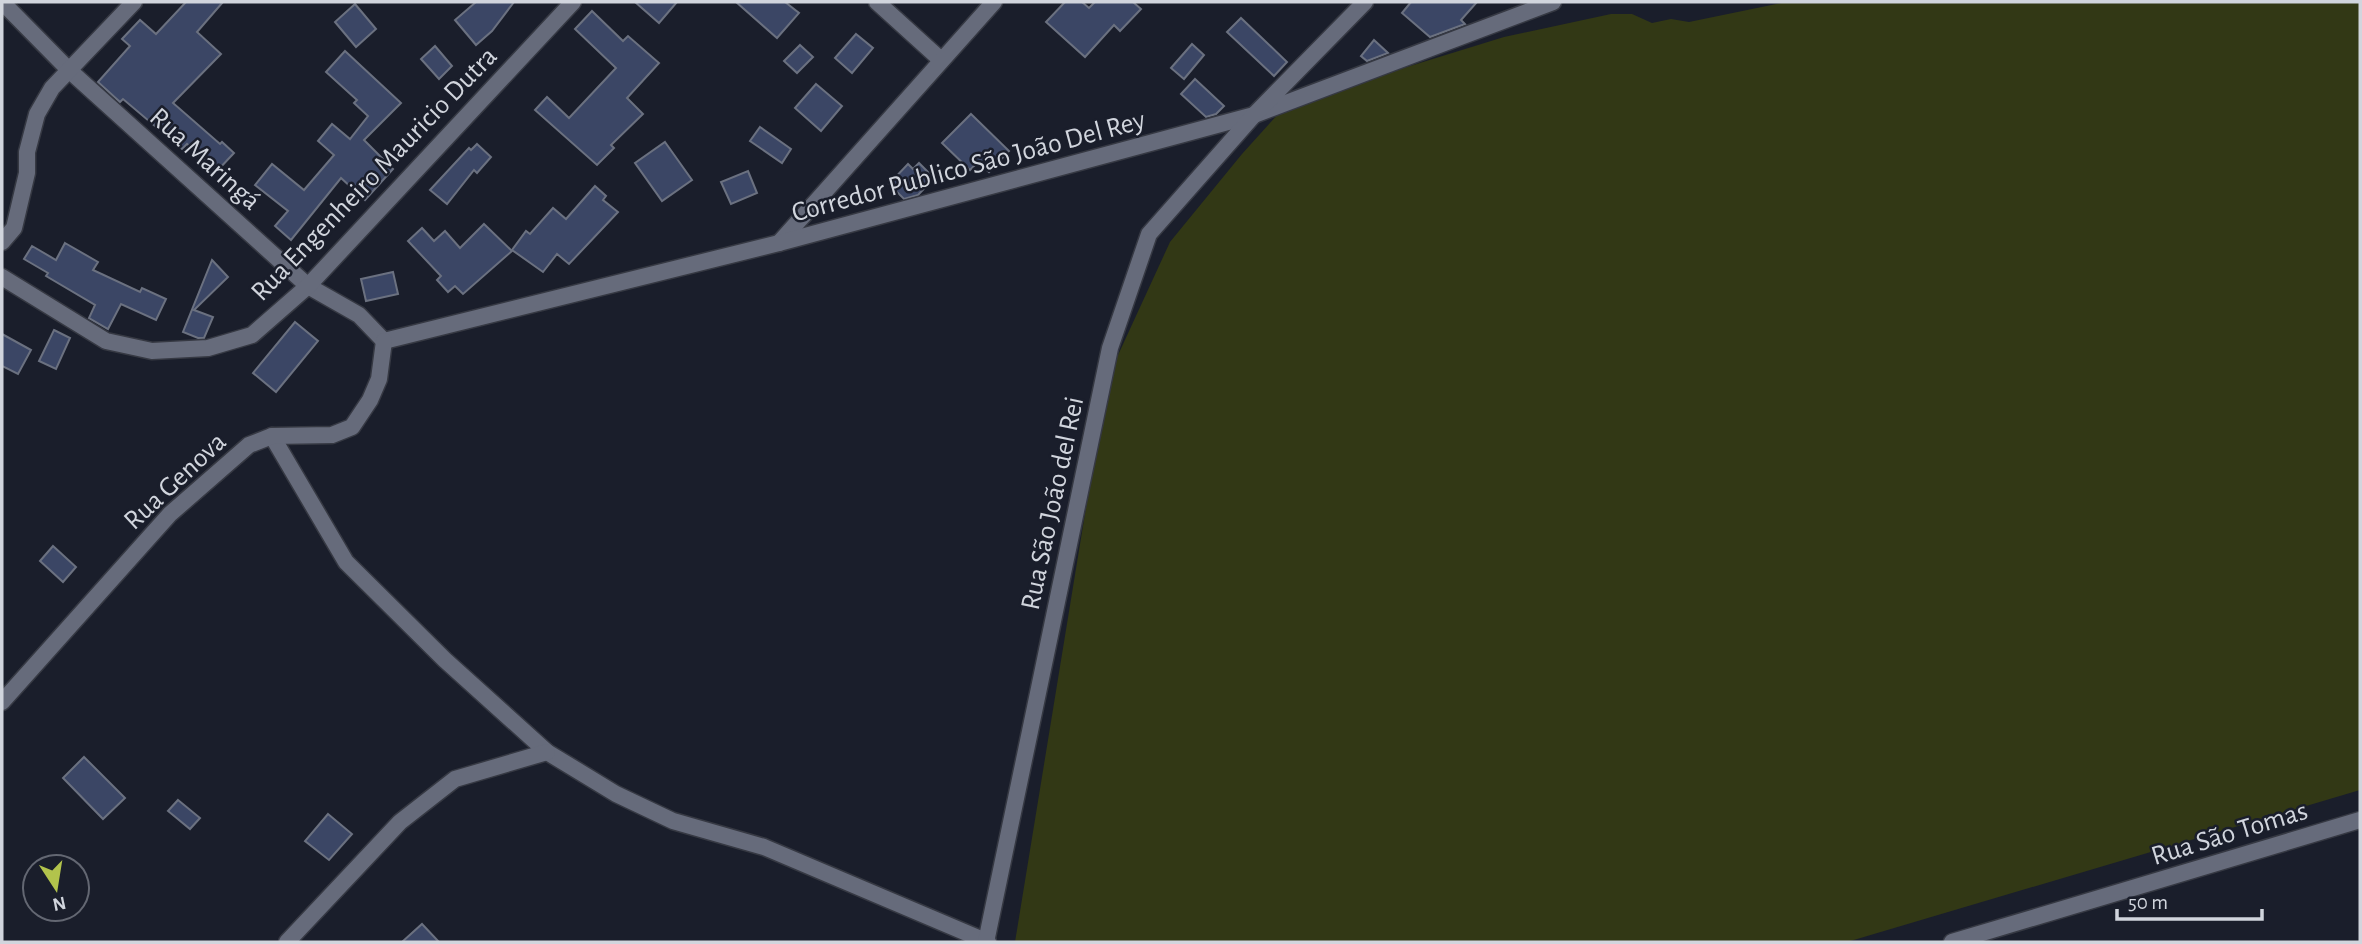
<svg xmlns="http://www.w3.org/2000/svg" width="2362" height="944" font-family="'Alegreya Sans',sans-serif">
<rect width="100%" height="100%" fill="#1a1e2b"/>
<!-- green -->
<polygon fill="#323815" points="1786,2 2360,2 2360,790 1847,942 1015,942 1107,379 1170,242 1242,154 1287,104 1504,37 1611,14 1632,14 1652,23 1671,19 1689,22"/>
<!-- building -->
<g fill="#3b4665" stroke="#6b7180" stroke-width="2">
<polygon points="186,2 223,2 197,32 221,54 173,103 220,144 222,142 234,153 217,171 187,144 182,149 123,99 120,102 98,82 130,46 122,39 140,20 156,34"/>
<polygon points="476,2 514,2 492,31 476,45 455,20"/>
<polygon points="635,2 677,2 659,23"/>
<polygon points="736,2 785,2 799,13 777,38"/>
<polygon points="1065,2 1082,2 1089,8 1095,2 1133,2 1141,9 1120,31 1114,25 1085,57 1046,22"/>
<polygon points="1411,2 1477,2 1461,20 1465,24 1430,37 1402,13"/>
<polygon points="355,4 376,29 356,47 335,22"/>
<polygon points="592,11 623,41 628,36 659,63 627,98 643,114 611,145 614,148 597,165 535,110 547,97 569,118 616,68 575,29"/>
<polygon points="1241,18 1287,62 1274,76 1227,32"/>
<polygon points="856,34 873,48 852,73 835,58"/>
<polygon points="1374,40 1388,53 1367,61 1361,56"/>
<polygon points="1192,44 1204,55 1184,79 1171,68"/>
<polygon points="800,45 813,57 797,73 784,61"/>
<polygon points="435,46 452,66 439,79 421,59"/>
<polygon points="345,51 401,103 364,140 393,169 365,200 341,178 291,240 275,226 288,211 255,185 272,164 304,190 334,155 318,141 332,124 350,139 368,116 354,103 357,100 326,72"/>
<polygon points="1195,79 1224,106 1216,114 1206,117 1181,94"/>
<polygon points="816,84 842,106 821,131 795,108"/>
<polygon points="971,114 1009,151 989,172 978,162 970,170 942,143"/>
<polygon points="760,127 791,149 782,163 750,141"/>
<polygon points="665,142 692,180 662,201 635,163"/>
<polygon points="477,144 491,157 477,173 474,170 447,204 430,190 469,148 471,150"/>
<polygon points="919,163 934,178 918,195 904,199 889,184 908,164 913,169"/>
<polygon points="748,171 757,193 731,204 721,182"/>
<polygon points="595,186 606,196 603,200 618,212 569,264 557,254 543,272 512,250 526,231 530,234 553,208 566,219"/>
<polygon points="484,224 512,251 463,294 455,286 448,292 437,280 441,276 408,241 422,228 434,241 445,231 460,248"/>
<polygon points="65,243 98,262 93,270 140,292 142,288 166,299 156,320 121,304 108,329 89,318 95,305 46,276 48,273 24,259 32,246 56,260"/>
<polygon points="212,260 228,277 194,310 213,317 204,338 198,338 183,332"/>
<polygon points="393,272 398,294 366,301 361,279"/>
<polygon points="295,322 318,341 276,392 253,373"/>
<polygon points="54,330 70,338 56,369 39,361"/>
<polygon points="2,334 31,350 18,374 2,366"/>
<polygon points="53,546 76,567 63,582 40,561"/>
<polygon points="84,757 125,798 103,819 63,778"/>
<polygon points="178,800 200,818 190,829 168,811"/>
<polygon points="328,814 352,834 329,860 305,841"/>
<polygon points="422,924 439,942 402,942"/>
</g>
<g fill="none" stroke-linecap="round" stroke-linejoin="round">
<!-- street casing -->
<g stroke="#363943" stroke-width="19">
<g id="street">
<polyline points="2,2 70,71 308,286 359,315 384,341"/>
<polyline points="877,2 941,60"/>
<polyline points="2,242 14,228 27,173 27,152 37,114 52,88 134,2"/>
<polyline points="779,243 994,2"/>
<polyline points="2,277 106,341 152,351 208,348 252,335 308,286 573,2"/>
<polyline points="384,341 779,243 1254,115 1553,2"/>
<polyline points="272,436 346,562 445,660 547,752 616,794 673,821 764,847 988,942"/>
<polyline points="2,702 170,514 249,445 272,436 332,435 352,427 370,400 379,379 384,341"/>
<polyline points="287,942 400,822 455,779 547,752"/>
<polyline points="986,942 1110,348 1149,234 1254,115 1365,2"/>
<polyline points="1952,942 2360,820"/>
</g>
</g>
<!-- street -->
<use href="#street" stroke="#666b7b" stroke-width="16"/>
</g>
<g text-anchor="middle" stroke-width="5" stroke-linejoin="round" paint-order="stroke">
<!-- street labels -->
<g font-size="28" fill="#d1d5dd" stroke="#1a1e2b">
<text transform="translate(206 158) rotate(42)" y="10">Rua Maringá</text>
<text transform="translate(968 165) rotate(-15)" y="10">Corredor Publico São João Del Rey</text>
<text transform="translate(373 173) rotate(-46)" y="10">Rua Engenheiro Mauricio Dutra</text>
<text transform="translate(174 480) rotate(-43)" y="10">Rua Genova</text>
<text transform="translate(1051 503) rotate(-78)" y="10">Rua São João del Rei</text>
<text transform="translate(2229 832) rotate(-17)" y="10">Rua São Tomas</text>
</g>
</g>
<!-- border -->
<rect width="2362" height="944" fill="none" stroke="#d1d5dd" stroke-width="7"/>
<!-- north arrow -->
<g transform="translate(56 888) rotate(168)"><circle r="33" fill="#1a1e2b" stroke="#636772" stroke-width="2"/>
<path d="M0-5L12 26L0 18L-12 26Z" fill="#b2c34c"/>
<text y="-10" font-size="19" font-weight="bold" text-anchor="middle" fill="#d1d5dd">N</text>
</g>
<!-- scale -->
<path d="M2117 909v10h145v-10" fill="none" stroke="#d1d5dd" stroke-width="3.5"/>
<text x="2128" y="909" font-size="21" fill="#d1d5dd" stroke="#1a1e2b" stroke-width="5" paint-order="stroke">50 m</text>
</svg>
